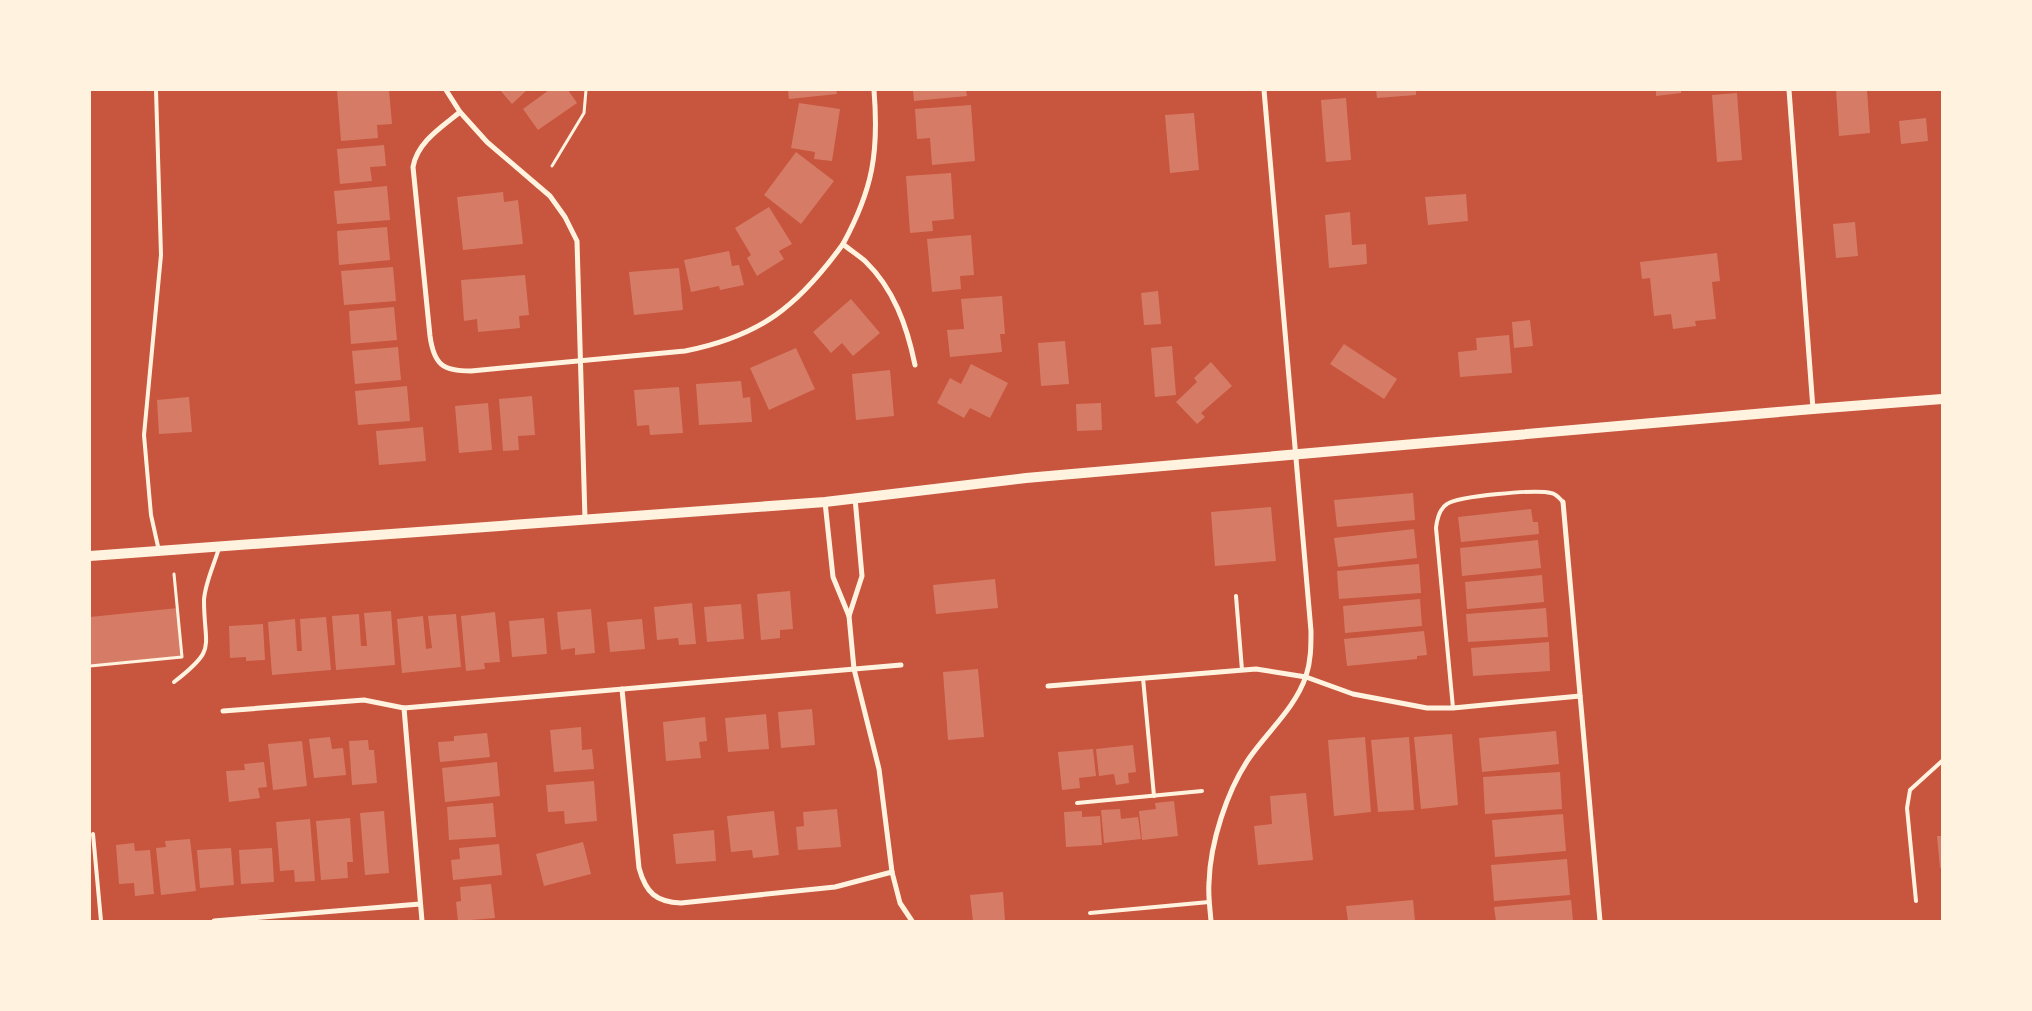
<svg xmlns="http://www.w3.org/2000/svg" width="2032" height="1011" font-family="'Fira Sans Condensed',sans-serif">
<rect width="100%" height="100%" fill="#c8553d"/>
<!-- building -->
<g fill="#d67c66">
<polygon points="337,90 389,90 392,124 377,125 378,138 341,141"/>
<polygon points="500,90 527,90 512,104"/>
<polygon points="549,90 568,90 577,103 538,130 523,109"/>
<polygon points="788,90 836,90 837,94 789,99"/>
<polygon points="913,90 966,90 967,96 914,101"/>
<polygon points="1376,90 1416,90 1416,95 1377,98"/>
<polygon points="1656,90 1681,90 1681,93 1656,96"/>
<polygon points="1836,90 1867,90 1870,133 1839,136"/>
<polygon points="1737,93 1742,160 1717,162 1712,95"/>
<polygon points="1346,98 1351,160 1326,162 1321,100"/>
<polygon points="799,103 840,109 832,161 814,159 815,152 791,148"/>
<polygon points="971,105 975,161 932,165 930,138 917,139 915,109"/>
<polygon points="1194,113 1199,170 1170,173 1165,115"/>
<polygon points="1926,118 1928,141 1901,144 1899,121"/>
<polygon points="384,145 386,166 370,167 372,181 340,184 337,149"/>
<polygon points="796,152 834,181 801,224 764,195"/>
<polygon points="951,173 954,219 932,221 933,231 910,233 906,176"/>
<polygon points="387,186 390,220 337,224 334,191"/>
<polygon points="503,192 504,202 518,200 523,244 463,250 457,197"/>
<polygon points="1466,194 1468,221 1428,225 1425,197"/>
<polygon points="769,207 792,244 779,251 784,259 757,276 747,258 751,255 735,228"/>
<polygon points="1350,212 1352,245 1366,244 1367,264 1329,268 1325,215"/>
<polygon points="1855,222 1858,256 1836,258 1833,224"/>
<polygon points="387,227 390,260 339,265 337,231"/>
<polygon points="971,235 974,275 960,276 961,289 932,292 927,239"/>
<polygon points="729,251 732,266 739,265 744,285 720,290 719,286 691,292 684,260"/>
<polygon points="1717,253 1720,281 1712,282 1716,319 1695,321 1696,326 1673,329 1671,314 1654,316 1650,278 1642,279 1640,262"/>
<polygon points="393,267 396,301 344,305 341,271"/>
<polygon points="679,268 683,310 634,315 629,272"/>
<polygon points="525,275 529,315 519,316 520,328 478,332 477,319 464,321 461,280"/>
<polygon points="1158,291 1161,324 1144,325 1141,293"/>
<polygon points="1002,296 1005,334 1000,334 1002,352 950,357 947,330 964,329 961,299"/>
<polygon points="851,299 880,333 853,356 842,343 831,353 813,332"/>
<polygon points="394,307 397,340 351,344 349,311"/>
<polygon points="1530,320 1533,346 1514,348 1512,322"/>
<polygon points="1509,335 1512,373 1460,377 1458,352 1477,350 1476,338"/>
<polygon points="1065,341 1069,384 1041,386 1038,343"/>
<polygon points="1344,344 1397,379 1384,399 1330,364"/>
<polygon points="1172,346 1176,395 1155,397 1151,348"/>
<polygon points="398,347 401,380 355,384 352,351"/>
<polygon points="796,348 815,389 769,410 750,368"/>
<polygon points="1211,362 1232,386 1201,413 1205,417 1197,424 1176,402 1197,382 1194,378"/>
<polygon points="971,364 1008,383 990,418 970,408 964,418 937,403 950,378 961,384"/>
<polygon points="890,370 894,416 856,420 852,374"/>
<polygon points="741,381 743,398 750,397 752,422 699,425 696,384"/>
<polygon points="407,386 410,421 358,425 355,391"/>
<polygon points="679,387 683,433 650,435 649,425 637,426 634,390"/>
<polygon points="532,396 535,435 518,436 519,450 503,451 499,399"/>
<polygon points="189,397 192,432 159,434 157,400"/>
<polygon points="488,403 492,450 459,453 455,406"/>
<polygon points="1101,403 1102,430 1077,431 1076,404"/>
<polygon points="423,427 426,461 379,465 376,431"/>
<polygon points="1413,493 1415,520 1337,527 1334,500"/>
<polygon points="1271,507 1276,561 1215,566 1211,512"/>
<polygon points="1531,509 1533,522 1538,522 1539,534 1461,542 1458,517"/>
<polygon points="1414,529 1417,558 1338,567 1334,538"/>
<polygon points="1538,540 1541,568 1462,576 1460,548"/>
<polygon points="1419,564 1421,593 1339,599 1337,571"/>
<polygon points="1542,575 1544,602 1467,609 1465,582"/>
<polygon points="995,579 998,608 936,614 933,585"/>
<polygon points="790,591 793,629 780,630 780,638 761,640 757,594"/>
<polygon points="1420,599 1422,626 1345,633 1343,606"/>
<polygon points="692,603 696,644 679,645 678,638 657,640 654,607"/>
<polygon points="741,604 744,639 707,642 704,607"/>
<polygon points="178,608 182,656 90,665 90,617"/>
<polygon points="1546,608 1548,637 1468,642 1466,614"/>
<polygon points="591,609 595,653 575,655 575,648 561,650 557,612"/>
<polygon points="391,611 395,665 336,670 332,616 359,614 361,646 367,646 364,613"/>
<polygon points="495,612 500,662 484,663 485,669 466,671 461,616"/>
<polygon points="456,614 461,667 402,673 397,619 423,616 426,649 432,648 428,616"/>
<polygon points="326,617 331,670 272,675 268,622 295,619 297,651 302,651 300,619"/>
<polygon points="544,618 547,654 512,657 509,621"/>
<polygon points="642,619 645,649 610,652 607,622"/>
<polygon points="263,624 265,660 246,661 246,657 230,658 229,626"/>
<polygon points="1424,631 1427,655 1417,656 1417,659 1347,666 1344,639"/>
<polygon points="1549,642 1550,671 1473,676 1471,648"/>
<polygon points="978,669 984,737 948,740 943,672"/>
<polygon points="812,709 815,745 781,748 778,712"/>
<polygon points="766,714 769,749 728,752 725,718"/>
<polygon points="705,717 707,741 699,742 701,758 666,761 663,722"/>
<polygon points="581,727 582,750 592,749 594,769 554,772 550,730"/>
<polygon points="1556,731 1559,764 1482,772 1479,738"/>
<polygon points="487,733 490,757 440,762 438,742 454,741 454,736"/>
<polygon points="1452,734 1458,805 1421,809 1414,737"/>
<polygon points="330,737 332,749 343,748 346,775 314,778 309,739"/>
<polygon points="1365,737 1371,812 1334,816 1328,740"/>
<polygon points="1409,737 1414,810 1378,812 1371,740"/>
<polygon points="368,740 369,750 374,750 377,783 352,785 349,741"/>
<polygon points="302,741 307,786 273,790 268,744"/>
<polygon points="1133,745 1136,772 1128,773 1129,783 1116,785 1114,774 1099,776 1096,749"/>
<polygon points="1093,749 1096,776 1079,778 1080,788 1062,790 1058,752"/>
<polygon points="264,762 267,787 258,788 260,798 229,802 226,771 245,770 244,764"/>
<polygon points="497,762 500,796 445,802 442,768"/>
<polygon points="1560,772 1562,809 1485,814 1483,777"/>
<polygon points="594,781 597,821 565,824 564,811 548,812 546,785"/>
<polygon points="1306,793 1313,860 1258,865 1254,826 1272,824 1270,796"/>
<polygon points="1174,801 1178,836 1142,840 1139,811 1156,809 1155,803"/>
<polygon points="493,803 496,837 449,840 447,807"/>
<polygon points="837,809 841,847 798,850 796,827 804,826 803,812"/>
<polygon points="1120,809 1121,819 1138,817 1141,839 1104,843 1101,810"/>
<polygon points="384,811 389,873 365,875 360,813"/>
<polygon points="774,811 779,855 753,858 752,850 731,852 727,816"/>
<polygon points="1082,811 1082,817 1100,816 1102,845 1066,847 1064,812"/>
<polygon points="1563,814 1566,851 1495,857 1492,820"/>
<polygon points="350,818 353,862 347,862 348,878 321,880 316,821"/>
<polygon points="310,819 315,881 295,882 294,870 280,871 276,822"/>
<polygon points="714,830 716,861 676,864 673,834"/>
<polygon points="1937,836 1942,836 1942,868 1940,868"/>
<polygon points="190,839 196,891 161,895 156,848 166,847 165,841"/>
<polygon points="583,842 591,874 544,886 536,854"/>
<polygon points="134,843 135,851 150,850 154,894 135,896 134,883 119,884 116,845"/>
<polygon points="499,844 502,875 453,880 451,860 460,859 459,848"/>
<polygon points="231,848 234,885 200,888 197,850"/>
<polygon points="272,848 274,882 241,884 239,850"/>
<polygon points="1567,859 1570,895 1494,901 1491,865"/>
<polygon points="491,884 495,918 458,921 456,902 461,901 460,887"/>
<polygon points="1003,892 1005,921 973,921 970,895"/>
<polygon points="1413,900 1415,921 1348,921 1346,906"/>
<polygon points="1571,900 1573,921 1496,921 1494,907"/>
</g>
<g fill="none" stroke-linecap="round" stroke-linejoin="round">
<!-- path -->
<g stroke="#fff3e0" stroke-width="3">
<polyline points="552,166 584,113 586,90"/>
<polyline points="90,666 182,657 174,574"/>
</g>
<!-- service -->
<g stroke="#fff3e0" stroke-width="4">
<polyline points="156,90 161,255 144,435 151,515 159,551"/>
<polyline points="1236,596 1242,670"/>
<polyline points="1143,678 1154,796"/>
<path d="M 174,682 C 218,648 204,649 204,600 C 205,583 214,565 219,548"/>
<path d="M 1453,708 L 1436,528 C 1437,519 1439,509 1447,504 C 1458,496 1537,489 1551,493 C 1557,494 1559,498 1563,502"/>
<polyline points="1077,803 1202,791"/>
<polyline points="93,834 101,921"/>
<polyline points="1916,901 1907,808 1910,790 1942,761"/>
<polyline points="1090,913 1209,902"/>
</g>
<!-- minor -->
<g stroke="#fff3e0" stroke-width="5">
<polyline points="446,90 460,112 487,142 550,196 565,217 577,241 585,519"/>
<path d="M 874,90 C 879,152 873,189 843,244 C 850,250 858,255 865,261 C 894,289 907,326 915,365"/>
<polyline points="1789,90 1813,409"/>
<path d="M 460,112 C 443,126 417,142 413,167 L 430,336 C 434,365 443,371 471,371 L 685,351 C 761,336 798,306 843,244"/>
<polyline points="825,502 833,577 849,616 854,669 879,769 892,872 900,903 912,921"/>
<polyline points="1563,502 1600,921"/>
<polyline points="849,616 862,576 855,498"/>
<polyline points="1048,686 1256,669 1306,677 1353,694 1427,708 1453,708 1580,696"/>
<path d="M 622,689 L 639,868 C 646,893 656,902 681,903 L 835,887 L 892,872"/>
<polyline points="404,708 422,921"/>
<polyline points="223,711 364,700 404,708 901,665"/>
<polyline points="214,921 420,904"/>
<path d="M 1211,921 C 1210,908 1208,896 1209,883 C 1210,843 1227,790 1250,757 C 1269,730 1295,708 1306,676 C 1311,661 1311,646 1311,631 L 1264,90"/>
</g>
<!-- secondary -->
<polyline stroke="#fff3e0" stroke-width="10" points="90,556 825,502 1026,478 1813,409 1942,399"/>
</g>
<!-- border -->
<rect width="2032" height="1011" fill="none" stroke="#fff3e0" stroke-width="182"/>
</svg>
